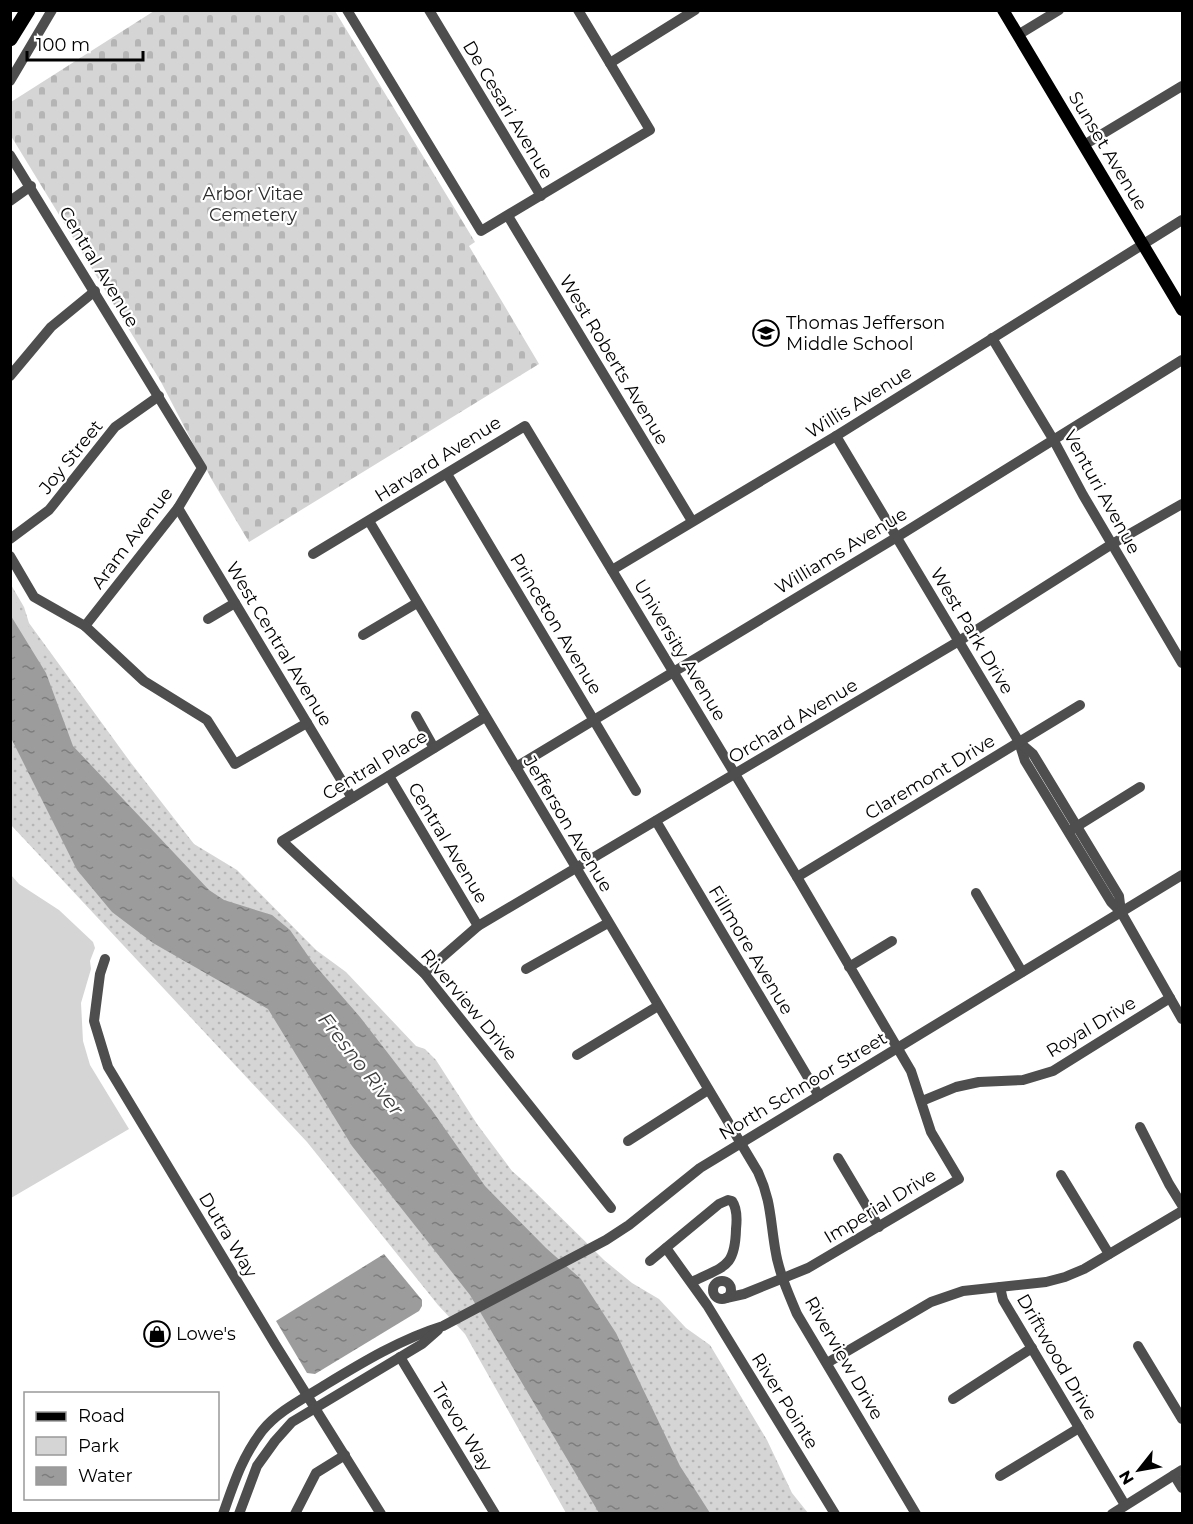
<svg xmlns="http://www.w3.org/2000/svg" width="1193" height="1524" font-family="Montserrat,sans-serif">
<defs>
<pattern id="grass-dots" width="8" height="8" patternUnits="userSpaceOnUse" patternTransform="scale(1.5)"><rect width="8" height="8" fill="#d5d5d5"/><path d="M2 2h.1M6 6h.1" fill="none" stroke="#b5b5b5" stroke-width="1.8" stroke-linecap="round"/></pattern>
<pattern id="cemetery-stones" width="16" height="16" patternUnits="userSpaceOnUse" patternTransform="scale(1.5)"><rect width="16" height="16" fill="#d5d5d5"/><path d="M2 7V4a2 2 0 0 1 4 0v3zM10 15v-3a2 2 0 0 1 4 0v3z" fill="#b5b5b5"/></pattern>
<pattern id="water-ripples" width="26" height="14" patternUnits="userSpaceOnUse" patternTransform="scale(1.5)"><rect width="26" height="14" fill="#9c9c9c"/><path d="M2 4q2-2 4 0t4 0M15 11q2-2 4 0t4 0" fill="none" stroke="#7d7d7d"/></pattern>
</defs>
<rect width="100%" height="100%" fill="#fff"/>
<!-- grass -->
<polygon fill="url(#grass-dots)" points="10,583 24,607 29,623 131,763 194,844 237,870 316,950 346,972 416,1046 425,1049 436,1060 477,1124 512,1171 527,1184 604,1260 632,1283 659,1299 686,1328 710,1345 767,1440 792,1493 808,1513 566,1513 465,1334 438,1305 307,1142 11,825"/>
<!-- cemetery -->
<polygon fill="url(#cemetery-stones)" points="154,11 335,11 475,242 469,246 539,364 249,542 212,480 161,382 11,136 11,102"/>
<!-- park -->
<g fill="#d5d5d5">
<polygon points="10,589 28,626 44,649 12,683 10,681"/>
<polygon points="11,875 19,884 59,910 93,942 95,948 90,961 91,969 81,1003 83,1041 90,1065 129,1129 11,1198"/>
</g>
<!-- water -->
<g fill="url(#water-ripples)">
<polygon points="11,616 46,673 73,746 209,890 224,900 272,915 290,930 313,963 360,1017 431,1109 485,1186 546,1248 581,1279 616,1333 680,1466 710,1513 599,1513 470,1295 352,1146 268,1009 153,943 112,912 77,870 11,738"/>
<polygon points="384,1254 422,1300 422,1306 419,1311 315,1374 307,1373 276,1321"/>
</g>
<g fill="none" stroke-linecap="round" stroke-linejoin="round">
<!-- minor -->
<g stroke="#4e4e4e" stroke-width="10">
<polyline points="347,10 481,231 650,130 578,10"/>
<polyline points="429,10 541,196"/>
<polyline points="1018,35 1059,10"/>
<polyline points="610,63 695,10"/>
<polyline points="10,81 52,10"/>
<polyline points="1084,145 1182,86"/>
<polyline points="10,155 202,468 178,508 85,626"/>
<polyline points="10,201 31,186"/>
<polyline points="508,216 692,521"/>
<polyline points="992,338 1053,439 1083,495 1182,663"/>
<polyline points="10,376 51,327 95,291"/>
<polyline points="836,436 1019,742 1025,761 1111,902 1121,912 1182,1019"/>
<polyline points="447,474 636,791"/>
<polyline points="178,508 352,798"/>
<path d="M 369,521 L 758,1172 C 771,1200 770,1218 775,1248 C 778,1270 788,1293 797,1314 L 916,1514"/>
<polyline points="10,539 49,510 115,427 159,396"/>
<polyline points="313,554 525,426 797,877 911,1071 931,1132 959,1179 808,1268 744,1294 726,1298"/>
<polyline points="10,556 34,597 85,626 144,681 207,720 235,764 307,723"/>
<polyline points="612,570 836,436 1182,220"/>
<polyline points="208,619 235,603"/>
<polyline points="363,635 417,603"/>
<polyline points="416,716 434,748"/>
<polyline points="485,717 282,841 424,973 611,1208"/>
<polyline points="1019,742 1033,754 1119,896 1121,912"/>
<polyline points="516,767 897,537 1182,360"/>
<polyline points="389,776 478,926"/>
<polyline points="656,821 819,1096"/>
<polyline points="1071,830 1140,787"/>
<polyline points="797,877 1080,705"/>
<polyline points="976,893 1022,972"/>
<polyline points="105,959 100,974 94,1021 108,1067 275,1344 381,1514"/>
<polyline points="849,967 892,941"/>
<polyline points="526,969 608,923"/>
<polyline points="424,973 478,926 959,641 1112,544 1182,504"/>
<polyline points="577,1055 658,1006"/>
<polyline points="922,1101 956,1087 979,1082 1023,1080 1053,1071 1170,998"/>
<polyline points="1140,1127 1169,1184 1182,1205"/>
<polyline points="628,1141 708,1090"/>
<polyline points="838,1158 879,1227"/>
<polyline points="1061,1175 1109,1254"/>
<polyline points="666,1248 707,1305 835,1514"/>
<path d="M 650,1261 L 719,1204 L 728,1200 L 732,1201 C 737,1208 737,1220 736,1229 C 735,1269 723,1266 692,1282"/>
<circle cx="722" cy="1290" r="9"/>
<polyline points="1000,1287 1003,1300 1125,1505"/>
<polyline points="1138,1346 1182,1419"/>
<polyline points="400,1357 495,1514"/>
<polyline points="827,1363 931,1302 963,1291 1046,1282 1065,1277 1084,1269 1182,1211"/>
<polyline points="953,1399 1032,1348"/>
<polyline points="1174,1475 1182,1488"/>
<polyline points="1000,1476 1079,1428"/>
<path d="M 223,1514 C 234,1483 242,1457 262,1431 C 278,1411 303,1399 325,1385 C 363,1362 401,1339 443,1326 L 606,1240 L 629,1225 L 700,1168 L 1182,875"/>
<polyline points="239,1514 257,1466 275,1441 292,1422 422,1344 438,1330"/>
<polyline points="295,1514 316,1473 345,1455"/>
<polyline points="1112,1514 1182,1470"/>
</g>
<!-- major -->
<polyline stroke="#000" stroke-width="12" points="1003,10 1182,310"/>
<!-- highway -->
<polyline stroke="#000" stroke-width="15" points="10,39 28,10"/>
</g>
<!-- icons -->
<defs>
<g id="school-ring" transform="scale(1.35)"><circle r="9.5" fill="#fff" stroke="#000" stroke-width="1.5"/><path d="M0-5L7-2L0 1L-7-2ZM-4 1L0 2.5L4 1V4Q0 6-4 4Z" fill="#000"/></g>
<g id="shop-ring" transform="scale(1.35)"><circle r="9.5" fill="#fff" stroke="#000" stroke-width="1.5"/><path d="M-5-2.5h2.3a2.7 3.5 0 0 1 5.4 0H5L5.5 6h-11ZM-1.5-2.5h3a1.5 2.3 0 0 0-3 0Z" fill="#000"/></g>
</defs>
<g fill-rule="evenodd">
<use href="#school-ring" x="766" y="333"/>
<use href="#shop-ring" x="157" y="1334"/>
</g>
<g text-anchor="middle" stroke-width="4.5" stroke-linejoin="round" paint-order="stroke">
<!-- street labels -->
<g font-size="18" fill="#000" stroke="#fff">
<text transform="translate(508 110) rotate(59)" y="6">De Cesari Avenue</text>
<text transform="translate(1108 151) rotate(59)" y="6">Sunset Avenue</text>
<text transform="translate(99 267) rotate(59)" y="6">Central Avenue</text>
<text transform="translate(614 360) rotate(59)" y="6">West Roberts Avenue</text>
<text transform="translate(859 402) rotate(-32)" y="6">Willis Avenue</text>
<text transform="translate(71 457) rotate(-51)" y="6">Joy Street</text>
<text transform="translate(438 459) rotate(-32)" y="6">Harvard Avenue</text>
<text transform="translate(1102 492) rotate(61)" y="6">Venturi Avenue</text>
<text transform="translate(132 538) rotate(-53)" y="6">Aram Avenue</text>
<text transform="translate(841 551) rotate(-31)" y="6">Williams Avenue</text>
<text transform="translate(556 624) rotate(59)" y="6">Princeton Avenue</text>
<text transform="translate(972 631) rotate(59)" y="6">West Park Drive</text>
<text transform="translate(279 644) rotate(59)" y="6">West Central Avenue</text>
<text transform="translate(680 650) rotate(59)" y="6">University Avenue</text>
<text transform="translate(793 721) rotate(-31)" y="6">Orchard Avenue</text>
<text transform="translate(375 765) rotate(-31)" y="6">Central Place</text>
<text transform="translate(930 777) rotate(-31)" y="6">Claremont Drive</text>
<text transform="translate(568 824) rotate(59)" y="6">Jefferson Avenue</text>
<text transform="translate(448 843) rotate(59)" y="6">Central Avenue</text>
<text transform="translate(751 950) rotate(59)" y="6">Fillmore Avenue</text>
<text transform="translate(469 1005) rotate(50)" y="6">Riverview Drive</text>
<text transform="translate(1091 1027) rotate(-31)" y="6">Royal Drive</text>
<text transform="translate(803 1086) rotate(-31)" y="6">North Schnoor Street</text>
<text transform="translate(880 1206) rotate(-31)" y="6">Imperial Drive</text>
<text transform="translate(228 1235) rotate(59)" y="6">Dutra Way</text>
<text transform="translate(1057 1357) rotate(60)" y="6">Driftwood Drive</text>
<text transform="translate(844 1358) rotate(60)" y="6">Riverview Drive</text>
<text transform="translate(785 1401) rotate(58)" y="6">River Pointe</text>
<text transform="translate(462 1427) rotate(59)" y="6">Trevor Way</text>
</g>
<!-- park labels -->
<g font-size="18" fill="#2c2c2c" stroke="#fff">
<text x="253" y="200">Arbor Vitae<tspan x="253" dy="21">Cemetery</tspan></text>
</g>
<!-- poi labels -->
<g font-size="18" fill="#000" stroke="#fff" text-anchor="start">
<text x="786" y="329">Thomas Jefferson<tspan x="786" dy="21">Middle School</tspan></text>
<text x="176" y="1340">Lowe's</text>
</g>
<!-- water labels -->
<g font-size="20" font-style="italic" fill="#3d3d3d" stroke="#fff">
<text transform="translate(361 1064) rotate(52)" y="7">Fresno River</text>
</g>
</g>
<!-- border -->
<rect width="1193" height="1524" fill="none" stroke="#000000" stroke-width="24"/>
<!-- legend -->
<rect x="24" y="1392" width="195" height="108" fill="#ffffff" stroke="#999999" stroke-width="1.5"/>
<rect x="36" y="1412" width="30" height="9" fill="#000000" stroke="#999999" stroke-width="1.5"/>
<text x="78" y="1422" font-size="18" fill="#000000">Road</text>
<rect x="36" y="1437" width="30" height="18" fill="#d5d5d5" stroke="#999999" stroke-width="1.5"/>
<text x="78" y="1452" font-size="18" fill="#000000">Park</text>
<rect x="36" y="1467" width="30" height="18" fill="url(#water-ripples)" stroke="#999999" stroke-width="1.5"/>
<text x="78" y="1482" font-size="18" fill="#000000">Water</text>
<!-- north arrow -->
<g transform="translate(1139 1470) rotate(239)" stroke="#ffffff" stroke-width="4.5" paint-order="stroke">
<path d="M0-4.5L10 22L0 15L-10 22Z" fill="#000000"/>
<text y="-9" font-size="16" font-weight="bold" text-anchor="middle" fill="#000000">N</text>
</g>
<!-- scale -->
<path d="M27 51v9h116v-9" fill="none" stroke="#000000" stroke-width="3"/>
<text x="36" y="51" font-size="18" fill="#000000" stroke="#ffffff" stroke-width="4.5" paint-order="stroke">100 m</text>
</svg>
